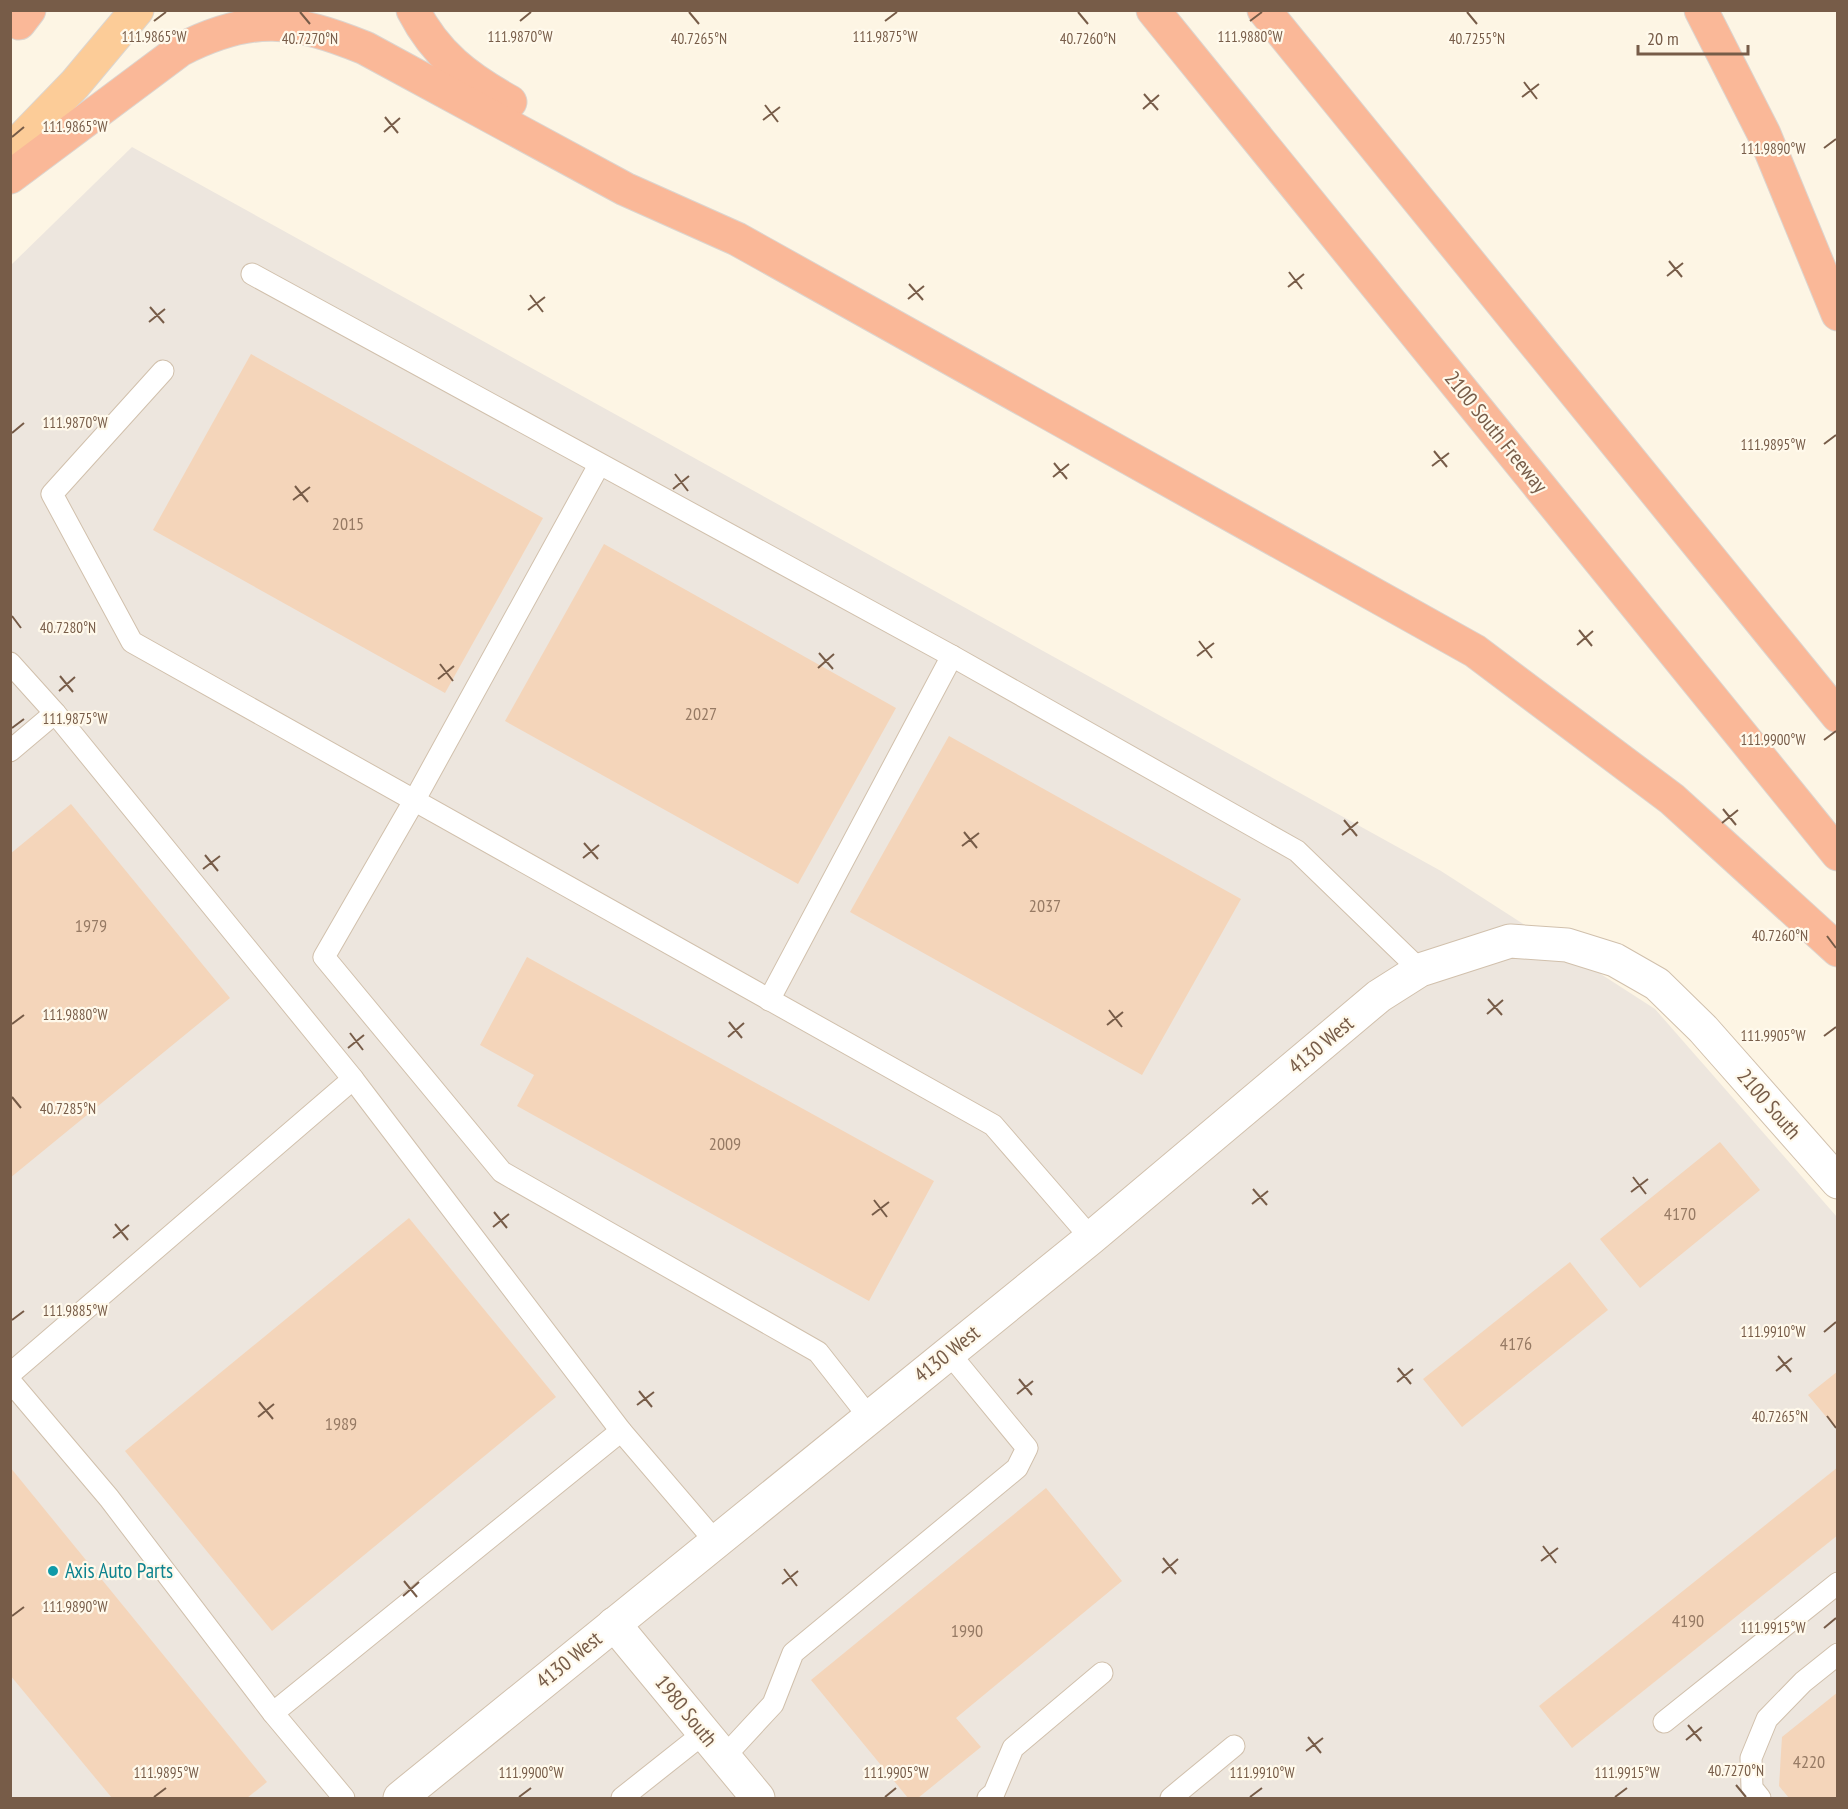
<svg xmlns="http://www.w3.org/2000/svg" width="1848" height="1809" font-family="'PT Sans Narrow',sans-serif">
<rect width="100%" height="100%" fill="#fdf5e4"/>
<!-- industrial -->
<polygon fill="#ede6de" points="132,147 1441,871 1655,1009 1837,1217 1837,1798 11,1798 11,265"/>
<!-- building -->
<g fill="#f4d5ba">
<polygon points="251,354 543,518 445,693 153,530"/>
<polygon points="604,544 896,708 798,884 505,721"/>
<polygon points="949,736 1241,899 1142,1075 850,912"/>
<polygon points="71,804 230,998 10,1178 10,854"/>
<polygon points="527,957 934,1181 869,1301 517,1106 534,1075 480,1045"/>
<polygon points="1720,1142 1760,1190 1640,1288 1600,1239"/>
<polygon points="409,1218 556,1397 272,1631 125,1451"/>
<polygon points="1570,1262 1608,1310 1462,1427 1423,1379"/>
<polygon points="1838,1371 1838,1431 1808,1395"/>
<polygon points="10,1467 267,1782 247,1798 112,1798 10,1675"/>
<polygon points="1838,1467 1838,1535 1572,1748 1539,1706"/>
<polygon points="1046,1488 1122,1581 956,1718 981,1747 918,1798 908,1798 811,1680"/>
<polygon points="1838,1692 1838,1798 1789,1798 1779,1786 1782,1737"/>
</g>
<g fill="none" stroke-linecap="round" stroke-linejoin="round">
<!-- service casing -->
<g stroke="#d1c0ac" stroke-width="23">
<g id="service">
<polyline points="252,274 952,656 1297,851 1420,970"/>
<polyline points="163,371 52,494 132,642 993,1125 1091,1238"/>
<polyline points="599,465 414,801 324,957 502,1172 818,1352 869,1417"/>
<polyline points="10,663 55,713 353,1079 621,1431"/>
<polyline points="10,751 55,713"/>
<polyline points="769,1000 952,656"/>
<polyline points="10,1374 353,1079"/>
<polyline points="10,1381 109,1498 273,1713 344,1798"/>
<polyline points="273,1713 621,1431 715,1541"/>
<polyline points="1664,1722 1838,1583"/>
<polyline points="724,1757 773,1704 793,1653 1017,1468 1027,1448 949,1353"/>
<polyline points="622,1798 704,1733"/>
<polyline points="988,1798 994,1793 1013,1748 1102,1673"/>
<polyline points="1171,1798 1234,1746"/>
<polyline points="1760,1798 1752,1788 1751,1758 1767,1719 1803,1682 1838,1654"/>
</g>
</g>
<!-- minor casing -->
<g stroke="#d1c0ac" stroke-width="35">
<polyline id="minor" points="614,1624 758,1798"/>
</g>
<!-- tertiary casing -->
<g stroke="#d1c0ac" stroke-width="35">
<polyline id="tertiary" points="400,1798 1091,1238 1379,996 1420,970 1510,941 1567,945 1615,960 1657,984 1703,1029 1838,1182"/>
</g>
<!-- trunk casing -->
<g stroke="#dcd5cf" stroke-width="35">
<polyline id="trunk" points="10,151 75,84 137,10"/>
</g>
<!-- motorway casing -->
<g stroke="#dcd5cf" stroke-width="35">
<g id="motorway">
<path d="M 413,10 C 436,55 467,78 510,102"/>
<polyline points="1153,10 1838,854"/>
<polyline points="1264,10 1838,716"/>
<polyline points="1701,10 1764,134 1838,314"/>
<polyline points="19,23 29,10"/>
<path d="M 10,177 L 180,50 C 252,13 293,19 365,48 L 625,189 L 737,239 L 1475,651 L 1672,799 L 1838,950"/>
</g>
</g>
<!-- service -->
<use href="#service" stroke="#fff" stroke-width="21"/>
<!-- minor -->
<use href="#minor" stroke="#fff" stroke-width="33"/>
<!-- tertiary -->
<use href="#tertiary" stroke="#fff" stroke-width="33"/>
<!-- trunk -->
<use href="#trunk" stroke="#fccc98" stroke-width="33"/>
<!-- motorway -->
<use href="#motorway" stroke="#fab898" stroke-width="33"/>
</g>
<!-- ticks -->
<path fill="none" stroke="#775c48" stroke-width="2" d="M 300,12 L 310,24M 689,12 L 699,24M 1078,12 L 1088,24M 1467,12 L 1477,24M 154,21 L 166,12M 520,21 L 531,12M 885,21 L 897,12M 1250,21 L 1262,12M 1524,82 L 1537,99M 1144,94 L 1158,110M 1522,97 L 1539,84M 765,105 L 778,122M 1143,109 L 1159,95M 385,117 L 398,133M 763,120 L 780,107M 384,132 L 400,118M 12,137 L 24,127M 1824,148 L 1836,139M 1669,261 L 1682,277M 1289,272 L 1302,289M 1667,276 L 1683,263M 909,284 L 923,300M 1288,287 L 1304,274M 530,295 L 543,312M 908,299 L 924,286M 150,307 L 164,323M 528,310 L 545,297M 149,322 L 165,309M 12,433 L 24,423M 1824,444 L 1836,435M 1434,451 L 1447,467M 1054,463 L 1067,479M 1432,466 L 1449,453M 675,474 L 688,491M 1053,477 L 1069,464M 295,486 L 308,502M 673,489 L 689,476M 293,500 L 310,487M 12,616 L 21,628M 1579,630 L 1592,646M 1199,641 L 1212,658M 1577,645 L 1593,631M 819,653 L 833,669M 1197,656 L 1214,643M 440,664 L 453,681M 818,668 L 834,654M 60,676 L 73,692M 438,679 L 454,666M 59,691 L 75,677M 12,728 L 24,719M 1824,740 L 1836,731M 1723,809 L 1736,825M 1344,820 L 1357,836M 1722,823 L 1738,810M 964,832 L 977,848M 1342,835 L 1358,822M 584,843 L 598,859M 962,846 L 979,833M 205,855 L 218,871M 583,858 L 599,845M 203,869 L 220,856M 1827,936 L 1836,948M 1488,999 L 1502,1015M 1109,1010 L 1122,1027M 1487,1014 L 1503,1000M 729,1022 L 742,1038M 12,1024 L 24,1015M 1107,1025 L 1123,1012M 350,1033 L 363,1050M 1824,1036 L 1836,1027M 728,1037 L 744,1023M 348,1048 L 364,1035M 12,1097 L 21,1108M 1633,1177 L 1646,1194M 1253,1189 L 1267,1205M 1631,1192 L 1648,1179M 874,1200 L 887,1217M 1252,1204 L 1268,1191M 494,1212 L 507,1228M 872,1215 L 889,1202M 115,1224 L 128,1240M 493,1227 L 509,1214M 113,1238 L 129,1225M 12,1320 L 24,1311M 1824,1332 L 1836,1322M 1778,1356 L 1791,1372M 1398,1368 L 1411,1384M 1776,1371 L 1792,1358M 1019,1379 L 1032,1395M 1397,1382 L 1413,1369M 639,1391 L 652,1407M 1017,1394 L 1033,1381M 259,1402 L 273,1419M 637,1405 L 654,1392M 1827,1416 L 1836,1428M 258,1417 L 274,1404M 1543,1546 L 1556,1563M 1163,1558 L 1176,1574M 1541,1561 L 1558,1548M 784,1569 L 797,1586M 1162,1573 L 1178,1559M 404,1581 L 417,1597M 782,1584 L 798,1571M 403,1596 L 419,1582M 12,1616 L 24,1607M 1824,1628 L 1836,1618M 1688,1725 L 1701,1741M 1308,1737 L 1321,1753M 1686,1740 L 1702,1727M 1306,1751 L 1323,1738M 1736,1785 L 1746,1797M 154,1797 L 166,1788M 519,1797 L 531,1788M 885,1797 L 896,1788M 1250,1797 L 1262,1788M 1615,1797 L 1627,1788"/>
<!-- markers -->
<circle fill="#0f9aa8" stroke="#fff9eb" stroke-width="2" cx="53" cy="1571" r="6"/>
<g text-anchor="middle" stroke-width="4.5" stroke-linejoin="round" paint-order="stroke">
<!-- number labels -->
<g font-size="18" fill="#967a64">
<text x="348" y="530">2015</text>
<text x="701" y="720">2027</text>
<text x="1045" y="912">2037</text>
<text x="91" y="932">1979</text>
<text x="725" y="1150">2009</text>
<text x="1680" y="1220">4170</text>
<text x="1516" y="1350">4176</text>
<text x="341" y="1430">1989</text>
<text x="1688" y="1627">4190</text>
<text x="967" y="1637">1990</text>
<text x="1809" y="1768">4220</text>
</g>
<!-- street labels -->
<g font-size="21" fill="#775c48" stroke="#fff9eb">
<text transform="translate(1496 432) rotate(51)" y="7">2100 South Freeway</text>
<text transform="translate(1321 1045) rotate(-40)" y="7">4130 West</text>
<text transform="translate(1769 1104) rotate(49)" y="7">2100 South</text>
<text transform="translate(947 1354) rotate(-39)" y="7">4130 West</text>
<text transform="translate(569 1660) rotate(-39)" y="7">4130 West</text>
<text transform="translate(686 1711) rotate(51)" y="7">1980 South</text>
</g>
<!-- culture labels -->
<g font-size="21" fill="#0d838f" stroke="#fff9eb" text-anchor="start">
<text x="65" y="1578">Axis Auto Parts</text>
</g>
</g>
<g font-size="15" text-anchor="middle" fill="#775c48" stroke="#fff9eb" stroke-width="4.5" stroke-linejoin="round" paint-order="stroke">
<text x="154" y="42">111.9865°W</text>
<text x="520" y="42">111.9870°W</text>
<text x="885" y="42">111.9875°W</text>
<text x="1250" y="42">111.9880°W</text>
<text x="1477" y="44">40.7255°N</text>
<text x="310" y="44">40.7270°N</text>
<text x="699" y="44">40.7265°N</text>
<text x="1088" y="44">40.7260°N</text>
<text x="75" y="132">111.9865°W</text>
<text x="1773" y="154">111.9890°W</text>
<text x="75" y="428">111.9870°W</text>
<text x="1773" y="450">111.9895°W</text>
<text x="68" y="633">40.7280°N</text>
<text x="75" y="724">111.9875°W</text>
<text x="1773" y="745">111.9900°W</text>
<text x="1780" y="941">40.7260°N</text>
<text x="75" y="1020">111.9880°W</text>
<text x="1773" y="1041">111.9905°W</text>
<text x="68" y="1114">40.7285°N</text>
<text x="75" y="1316">111.9885°W</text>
<text x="1773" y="1337">111.9910°W</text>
<text x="1780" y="1422">40.7265°N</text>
<text x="75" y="1612">111.9890°W</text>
<text x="1773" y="1633">111.9915°W</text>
<text x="1736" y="1776">40.7270°N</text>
<text x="166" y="1778">111.9895°W</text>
<text x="531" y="1778">111.9900°W</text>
<text x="896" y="1778">111.9905°W</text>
<text x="1262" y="1778">111.9910°W</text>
<text x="1627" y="1778">111.9915°W</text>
</g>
<!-- border -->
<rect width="1848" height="1809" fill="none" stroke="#775c48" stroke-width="24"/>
<!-- scale -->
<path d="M1638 45v9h110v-9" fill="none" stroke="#775c48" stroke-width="3"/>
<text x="1647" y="45" font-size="18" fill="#775c48" stroke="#fff9eb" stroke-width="4.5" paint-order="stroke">20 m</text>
</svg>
